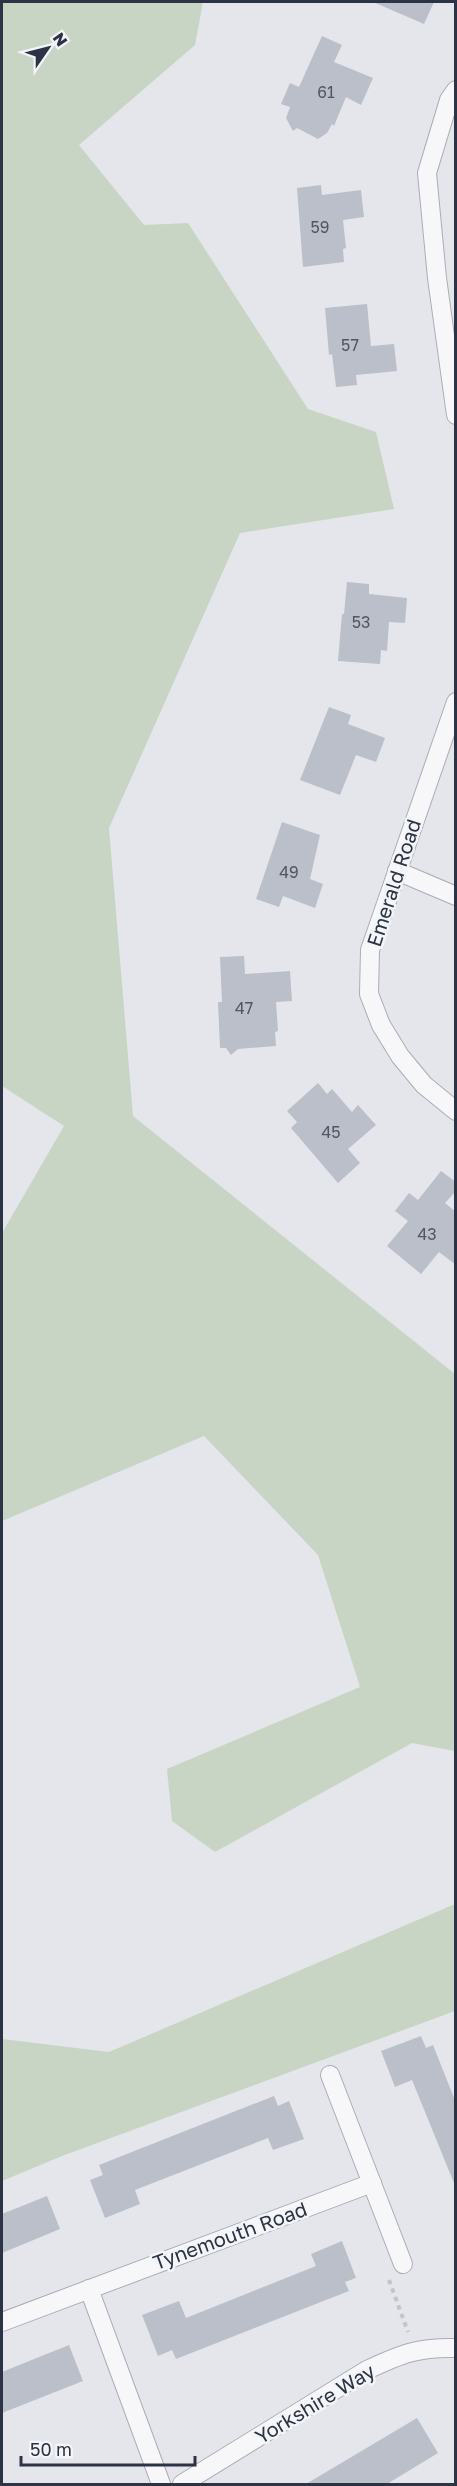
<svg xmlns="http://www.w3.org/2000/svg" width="457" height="2486" font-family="'Golos Text',sans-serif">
<rect width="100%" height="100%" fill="#e4e6eb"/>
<!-- green -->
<g fill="#c8d5c5">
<polygon points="2,2 203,2 195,45 79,145 144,225 188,223 308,409 376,432 394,509 240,533 109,828 133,1116 455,1374 455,1751 412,1743 215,1852 172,1821 167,1769 360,1687 318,1555 204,1436 2,1521 2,1233 64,1126 2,1086"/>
<polygon points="455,1904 455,2011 62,2156 2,2181 2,2039 109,2052"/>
</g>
<!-- building -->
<g fill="#bbbfc9">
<polygon points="373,2 434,2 424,24"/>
<polygon points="322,36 342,45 334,62 373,78 361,105 346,97 334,126 332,124 327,133 318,139 297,128 293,131 286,118 290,107 281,104 290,83 299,87"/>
<polygon points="321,185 322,195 361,190 364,217 343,220 346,248 343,249 344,262 303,267 297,188"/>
<polygon points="367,304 371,346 394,344 397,371 356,375 357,385 336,387 332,354 329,355 325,308"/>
<polygon points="347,582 369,584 369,594 407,598 405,623 389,622 387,651 381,650 380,664 338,661 342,614 344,614"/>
<polygon points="329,707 351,715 348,724 385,738 376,762 356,755 340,795 300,780"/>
<polygon points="282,822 320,835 310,879 323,884 315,908 283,896 279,907 256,899"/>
<polygon points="244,956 245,974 290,971 292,1001 276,1002 278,1031 275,1032 276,1046 238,1049 231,1055 226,1048 220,1048 218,1002 222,1002 220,957"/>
<polygon points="318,1083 327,1094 332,1089 352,1112 358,1105 376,1125 348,1149 360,1163 338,1183 291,1128 297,1122 287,1111"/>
<polygon points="441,1171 456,1182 456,1191 445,1203 456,1212 456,1265 439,1252 421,1274 387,1246 408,1221 395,1211 409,1193 418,1200"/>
<polygon points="421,2036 426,2048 433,2045 456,2103 456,2188 412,2080 395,2087 381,2051"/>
<polygon points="274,2096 278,2106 289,2101 304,2139 273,2150 268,2138 135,2190 140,2204 105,2218 90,2180 103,2175 99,2165"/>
<polygon points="47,2196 60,2229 2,2253 2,2214"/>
<polygon points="342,2241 356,2278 345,2282 349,2291 176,2359 172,2350 158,2356 142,2315 179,2301 186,2318 316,2266 311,2254"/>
<polygon points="69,2345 83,2381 2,2413 2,2372"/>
<polygon points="417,2418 438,2453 387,2484 306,2484"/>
</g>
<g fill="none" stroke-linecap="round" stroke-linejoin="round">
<!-- street casing -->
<g stroke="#a9adb6" stroke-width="20">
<g id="street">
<polyline points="456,90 449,100 427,173 437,278 456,415"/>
<polyline points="456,702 370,950 369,994 381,1025 400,1056 424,1085 456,1111"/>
<polyline points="397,871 456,896"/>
<polyline points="330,2075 403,2264"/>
<polyline points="89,2289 161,2484"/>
<polyline points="2,2322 372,2183"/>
<path d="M 182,2484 L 367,2370 C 401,2354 418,2347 456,2348"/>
</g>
</g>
<!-- path -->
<polyline stroke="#c2c4cb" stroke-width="4" stroke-dasharray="4.5 4.5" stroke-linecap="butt" points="389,2280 408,2332"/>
<!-- street -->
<use href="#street" stroke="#f7f7fa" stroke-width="18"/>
</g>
<g text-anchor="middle" stroke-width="5" stroke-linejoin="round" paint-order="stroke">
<!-- number labels -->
<g font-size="16" fill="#4f5665">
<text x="326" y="98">61</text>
<text x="320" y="233">59</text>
<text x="350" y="351">57</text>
<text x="361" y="628">53</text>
<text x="289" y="878">49</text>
<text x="244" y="1014">47</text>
<text x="331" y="1138">45</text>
<text x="427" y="1240">43</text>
</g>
<!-- street labels -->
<g font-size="20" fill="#2b3344" stroke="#f4f5f9">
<text transform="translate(394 883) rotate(-72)" y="7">Emerald Road</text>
<text transform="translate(230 2236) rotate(-20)" y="7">Tynemouth Road</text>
<text transform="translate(315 2404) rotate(-31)" y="7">Yorkshire Way</text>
</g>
</g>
<!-- border -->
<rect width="457" height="2486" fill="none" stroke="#2b3344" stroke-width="6"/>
<!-- north arrow -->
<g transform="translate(48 48) rotate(55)" stroke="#f4f5f9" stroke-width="4.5" paint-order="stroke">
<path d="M0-4.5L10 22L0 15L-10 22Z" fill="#2b3344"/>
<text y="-9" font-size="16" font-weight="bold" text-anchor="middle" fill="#2b3344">N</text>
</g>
<!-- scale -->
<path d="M21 2456v9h174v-9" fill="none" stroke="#2b3344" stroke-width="3"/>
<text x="30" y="2456" font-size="18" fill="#2b3344" stroke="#f4f5f9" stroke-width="4.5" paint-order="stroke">50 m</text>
</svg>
